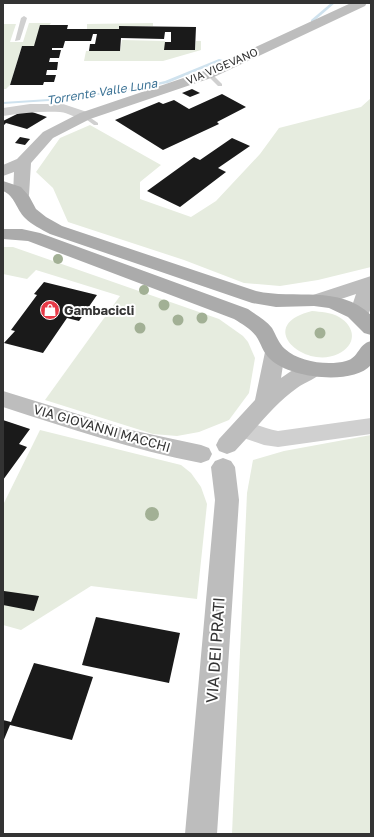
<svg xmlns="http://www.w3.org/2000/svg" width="374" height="837" font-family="'Golos Text',sans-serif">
<rect width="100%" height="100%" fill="#fff"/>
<!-- green -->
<g fill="#e6ecdf">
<polygon points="29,23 51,23 34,46 22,46 10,85 6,89 3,89 3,24 16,24 10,42 23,42"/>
<polygon points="153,23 153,26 120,26 119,29 87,29 87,24"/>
<polygon points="122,40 165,41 165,49 195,50 196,41 201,41 201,50 163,61 84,61 86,51 120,51"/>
<polygon points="371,98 371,267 318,280 280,286 244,283 184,260 68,222 53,188 36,172 60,138 90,125 161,165 140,182 140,199 191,217 216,201 260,154 279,128 361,107"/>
<polygon points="3,247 13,247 219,319 243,336 248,342 255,358 249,393 229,420 199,432 177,436 153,434 45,400 120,296 36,270 27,279 3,274"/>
<path d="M 312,311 C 321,312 330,312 339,317 C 356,327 357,345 338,354 C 304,370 254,325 312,311 Z"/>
<polygon points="40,430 181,465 191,473 201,487 207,504 197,599 91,586 21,630 3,625 3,505"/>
<polygon points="371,435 371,834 232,834 247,493 253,460 284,451"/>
</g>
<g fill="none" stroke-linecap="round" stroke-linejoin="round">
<!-- stream -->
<g fill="#cfe2ee" fill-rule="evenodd">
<polygon points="331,3 335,3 313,22 311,22 311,20"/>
<polygon points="219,59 223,60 168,83 138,89 64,100 3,104 3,102 64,98 138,87 165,81"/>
</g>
</g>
<!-- building -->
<g fill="#1a1a1a">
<polygon points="40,25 68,25 67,29 119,29 119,26 196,27 195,50 164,50 165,42 171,42 171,32 165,32 164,39 121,38 120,51 89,51 90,44 95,44 97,34 93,34 91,41 65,41 63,48 52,48 52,50 61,50 59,58 50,58 49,62 58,62 57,70 47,70 46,75 56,75 54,82 44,82 43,85 10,85 22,46 34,46"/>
<polygon points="192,89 200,93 190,97 182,93"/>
<polygon points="222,94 246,107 217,122 219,124 163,150 115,120 159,102 163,104 174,100 189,109"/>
<polygon points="21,112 32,112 47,117 27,129 6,123 3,126 3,121"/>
<polygon points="20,137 30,139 25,145 15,143"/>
<polygon points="232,138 250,146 218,168 226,172 180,207 147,191 194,157 200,160"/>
<polygon points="44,282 97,295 79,321 67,318 43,353 4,343 15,331 11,330 37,295 34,294"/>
<polygon points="3,420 30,429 19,444 27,447 3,480"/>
<polygon points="4,591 39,596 34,611 3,605"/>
<polygon points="96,617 180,633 169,683 82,665"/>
<polygon points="34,663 93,677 72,740 10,725 3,742 3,720 11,722"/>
</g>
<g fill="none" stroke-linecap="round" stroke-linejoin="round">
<!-- lane -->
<g fill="#d0d0d0" fill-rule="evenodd">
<polygon points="24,16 27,18 20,40 15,41 21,18"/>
<polygon points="207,73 211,73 222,84 222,86 218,86 207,75"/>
<polygon points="85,114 98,123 98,125 94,125 83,117 83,115"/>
</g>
<!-- street -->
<g fill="#d0d0d0" fill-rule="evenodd">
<path d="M 30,104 L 63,104 L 90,113 L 92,116 L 90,119 C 79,122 71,113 60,112 C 41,111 22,113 3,116 L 3,108 Z"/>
<path d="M 371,418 L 371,434 L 278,447 L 264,445 L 235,435 L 232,429 L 235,423 C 248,419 264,429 278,431 Z"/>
</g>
<!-- secondary -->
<g fill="#bdbdbd" fill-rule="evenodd">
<polygon points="351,3 367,3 365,6 214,77 90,119 53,138 31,163 29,195 27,199 21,200 15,199 13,195 14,172 3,176 3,165 17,159 43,132 80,113 204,71"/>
<polygon points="371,276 371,308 366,320 359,322 352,320 349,315 356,294 320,306 313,305 310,300 313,295"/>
<path d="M 275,345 L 282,347 L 285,352 L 281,378 C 293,370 307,359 321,364 L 324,369 C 319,378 305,382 297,388 C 273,405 255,430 235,451 L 227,454 L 219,451 L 216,445 L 219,439 L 255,400 L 265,352 L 268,347 Z"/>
<path d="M 3,391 L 126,429 L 201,445 L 209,448 L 212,454 L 209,460 L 201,463 C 133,450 68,428 3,407 Z"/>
<polygon points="223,458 231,461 235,467 239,500 217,834 185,834 215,500 211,467 215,461"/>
</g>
<!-- primary -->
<g fill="#ababab" fill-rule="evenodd">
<path d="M 3,181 L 21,187 L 29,196 L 36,209 L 46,217 L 62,226 L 256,291 C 295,300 339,284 371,315 L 371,335 L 364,333 L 348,317 L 329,308 L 314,306 L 276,307 L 252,303 L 50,234 C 41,229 32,225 25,218 C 16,209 15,196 3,191 Z"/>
<path d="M 3,229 L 22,229 L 40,233 L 248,309 C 256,315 266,320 272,328 C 276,335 279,344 285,349 C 299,362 328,366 346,361 C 359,358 358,344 371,341 L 371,365 C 352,386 289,378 270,359 C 263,353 261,343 256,336 C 250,328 242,324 234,319 L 28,241 L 3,239 Z"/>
</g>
</g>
<!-- trees -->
<g fill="#a2b095">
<circle cx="58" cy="259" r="5"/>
<circle cx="144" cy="290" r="5"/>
<circle cx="164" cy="305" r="5.5"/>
<circle cx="202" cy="318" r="5.5"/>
<circle cx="178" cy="320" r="5.5"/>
<circle cx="140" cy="328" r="5.5"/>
<circle cx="320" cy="333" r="5.5"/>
<circle cx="152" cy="514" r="7"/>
</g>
<!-- icons -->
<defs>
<g id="shop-disc" transform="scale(1)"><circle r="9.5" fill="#e63946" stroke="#fff"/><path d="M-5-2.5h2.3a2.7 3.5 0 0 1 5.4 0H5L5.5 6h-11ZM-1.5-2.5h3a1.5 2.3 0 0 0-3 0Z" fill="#fff"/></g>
</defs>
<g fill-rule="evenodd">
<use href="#shop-disc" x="50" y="310"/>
</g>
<g text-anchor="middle" stroke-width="4" stroke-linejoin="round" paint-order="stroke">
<!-- far-street labels -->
<g font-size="11" fill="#333" stroke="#fff">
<text transform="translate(222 66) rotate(-23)" y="4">VIA VIGEVANO</text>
</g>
<!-- far-water labels -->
<g font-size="12" font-style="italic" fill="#3f7597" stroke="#fff">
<text transform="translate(102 92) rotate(-9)" y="4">Torrente Valle Luna</text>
</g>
<!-- poi labels -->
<g font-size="13" font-weight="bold" fill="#333" stroke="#fff" text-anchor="start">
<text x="64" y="315">Gambacicli</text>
</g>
<!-- street labels -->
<g font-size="13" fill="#333" stroke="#fff">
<text transform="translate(102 428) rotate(16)" y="5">VIA GIOVANNI MACCHI</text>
</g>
<!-- near-street labels -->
<g font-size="16" fill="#333" stroke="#fff">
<text transform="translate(215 650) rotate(-86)" y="6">VIA DEI PRATI</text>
</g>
</g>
<!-- border -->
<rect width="374" height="837" fill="none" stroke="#333333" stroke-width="8"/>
</svg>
